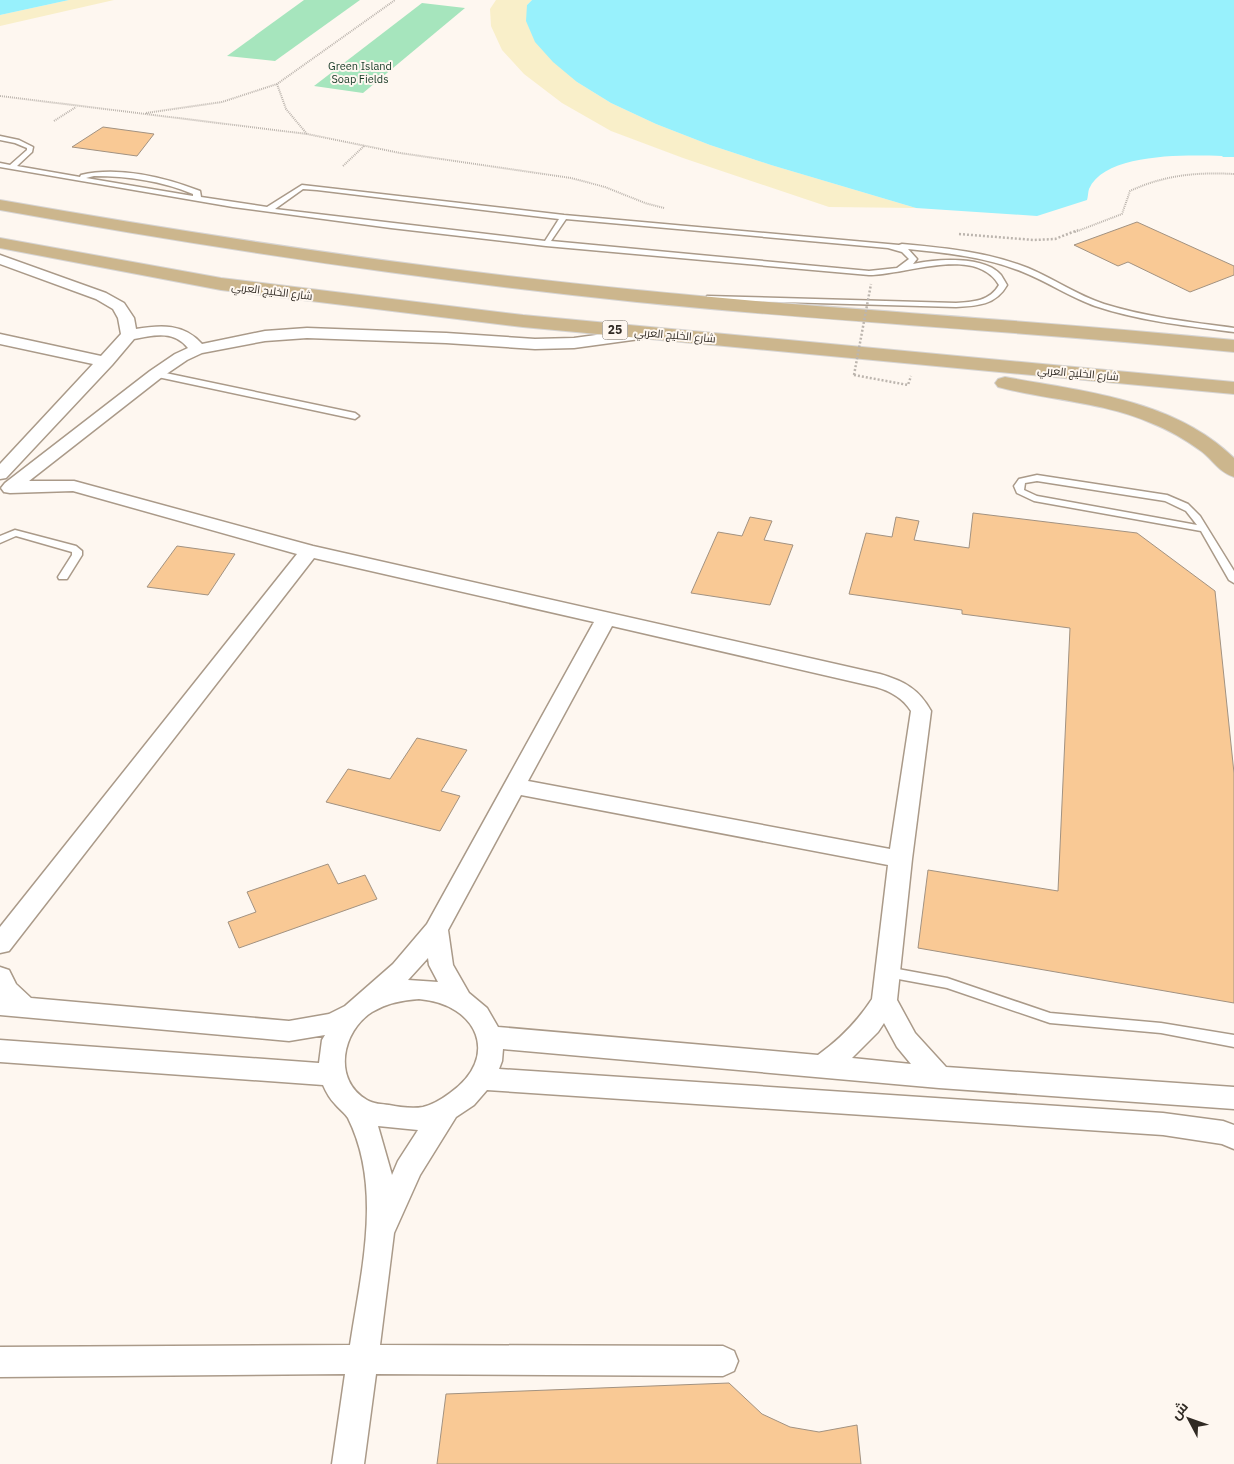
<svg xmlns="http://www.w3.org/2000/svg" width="1234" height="1464" font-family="'IBM Plex Sans',Cairo,sans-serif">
<rect width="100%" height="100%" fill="#fef7f0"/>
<!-- green -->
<g fill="#a6e5bd">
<polygon points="304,0 360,0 275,61 227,56"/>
<polygon points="422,3 465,8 363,93 314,86"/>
</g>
<!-- sand -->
<g fill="#f9efc9">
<polygon points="69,0 114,0 0,26 0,15"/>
<polygon points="496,0 532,0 527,5 577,82 611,103 656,124 710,145 771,165 916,208 829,207 683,158 611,131 562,103 524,74 502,50 491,26 490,9"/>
</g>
<!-- water -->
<g fill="#98f1fc">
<polygon points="0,0 69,0 0,15"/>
<path d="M 532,0 L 1234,0 L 1234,157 L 1223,157 L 1234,160 L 1223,157 L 1222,156 C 1189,155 1105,152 1089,189 C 1088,192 1088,197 1087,200 L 1037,216 L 916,208 L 771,165 L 710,145 L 656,124 L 611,103 L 577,82 L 553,62 L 535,42 L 526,21 L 527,5 Z"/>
</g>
<!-- building -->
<g fill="#f9c995" stroke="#a29281">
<polygon points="103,127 154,134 137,156 72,147"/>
<polygon points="1137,222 1234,266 1234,275 1190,292 1128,262 1118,266 1074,245"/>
<polygon points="973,513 1137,533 1215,591 1234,773 1234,1003 918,948 928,870 1058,891 1070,628 962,614 962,610 849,594 866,533 892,537 896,517 919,521 914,540 969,548"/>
<polygon points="750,517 772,521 764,540 793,545 770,605 691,593 718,532 742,536"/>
<polygon points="177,546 235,554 208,595 147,587"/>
<polygon points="417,738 467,750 441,791 460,796 440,831 326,802 348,769 390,779"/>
<polygon points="328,864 338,884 365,875 377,899 239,948 228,922 256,912 247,892"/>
<polygon points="729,1383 762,1414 790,1427 819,1432 857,1425 861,1464 437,1464 446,1394"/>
</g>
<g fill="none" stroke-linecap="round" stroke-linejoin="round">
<!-- lane casing -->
<g stroke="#aa9a89" stroke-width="3">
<g id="lane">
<path d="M 0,136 L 19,140 L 33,147 L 32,152 L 17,166 L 80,177 L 81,175 C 118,166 164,177 200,191 L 201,197 L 267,207 L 302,185 L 564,215 L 899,245 L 902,244 C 945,248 988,252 1028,268 C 1054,279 1077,295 1104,304 C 1146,317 1190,322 1234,328 L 1234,332 C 1187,326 1140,321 1095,306 C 1070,297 1048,282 1023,272 C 986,257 947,253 908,249 L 917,259 L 913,264 C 936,259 984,255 1001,275 C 1003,278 1005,282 1007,285 C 996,305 977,306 956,307 L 710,300 L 707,300 L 707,296 L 956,303 C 973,302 990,301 999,285 C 976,245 905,275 869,275 L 546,246 L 391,228 L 233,207 L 0,167 L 0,163 L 10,165 L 27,150 L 27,148 L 15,143 L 0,140 ZM 94,176 C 128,176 162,181 193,194 L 193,196 L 86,178 ZM 303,189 L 317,190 L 559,219 L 545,241 L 275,209 ZM 566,219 L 888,248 L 902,252 L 909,259 L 897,268 L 869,271 L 551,241 Z"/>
<polygon points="156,371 355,413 359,416 355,419 153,376 152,374"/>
<path d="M 1037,475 L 1167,495 L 1188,504 L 1200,516 L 1234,571 L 1234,583 L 1229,580 L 1201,531 L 1034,501 L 1017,493 L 1014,486 L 1019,479 ZM 1037,481 L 1165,501 L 1186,511 L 1197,525 L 1037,496 L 1024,490 L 1025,483 Z"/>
<polygon points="15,530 76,546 82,551 82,555 67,579 59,579 58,577 72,555 72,552 16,536 0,543 0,536"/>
<polygon points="887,967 947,978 1050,1013 1161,1023 1234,1035 1234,1047 1161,1033 1050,1023 947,988 882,976 880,972 882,968"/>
</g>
</g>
<!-- street casing -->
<g stroke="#aa9a89" stroke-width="3">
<path id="street" d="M 0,255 L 106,293 L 124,303 L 134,318 L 136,329 C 160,325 184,323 202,344 L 265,331 L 307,328 L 446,333 L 535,339 L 574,338 L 647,328 L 652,330 L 655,333 L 652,336 L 647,338 L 574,348 L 535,349 L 446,343 L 307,338 L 265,341 L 202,353 L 187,360 L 162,377 L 29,481 L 74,481 L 313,546 L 880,674 C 904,681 919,689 931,711 L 912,859 L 897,1000 L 915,1033 L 946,1067 L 1234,1087 L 1234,1109 L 939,1088 L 503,1049 L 502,1061 L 499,1069 L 1163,1113 L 1223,1121 L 1234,1125 L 1234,1149 L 1222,1144 L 1163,1135 L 487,1090 L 474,1105 L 456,1117 L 420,1175 L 394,1233 L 380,1345 L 723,1346 L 734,1351 L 738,1361 L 734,1371 L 723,1376 L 376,1374 L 364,1464 L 332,1464 L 345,1374 L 0,1377 L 0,1347 L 350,1345 C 361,1272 383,1188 348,1118 C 345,1113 339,1109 335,1104 C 330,1099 326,1092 323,1085 L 0,1062 L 0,1040 L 319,1063 L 322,1040 L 325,1035 L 289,1041 L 0,1015 L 0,967 L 9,970 L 16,984 L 31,998 L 289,1021 L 329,1014 L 345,1006 L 393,964 L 427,924 L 594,622 L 314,558 L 9,951 L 0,953 L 0,927 L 297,554 L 73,491 L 10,493 L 4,492 L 1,488 L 5,483 L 150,371 L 175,354 L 188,348 C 174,330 154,335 134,339 L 112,365 L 6,478 L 0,479 L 0,464 L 93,364 L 0,344 L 0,334 L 101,356 L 121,334 L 118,318 L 113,309 L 96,299 L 0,264 ZM 612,626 L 876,687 C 890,691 903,698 911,711 L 890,849 L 528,781 ZM 521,795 L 888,865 L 872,999 C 857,1022 840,1039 818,1055 L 498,1027 L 487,1008 L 469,993 L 453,965 L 448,930 ZM 428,958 L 429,965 L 438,982 L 408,980 ZM 419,999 C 478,1004 501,1057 450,1093 C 442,1099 432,1105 423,1107 C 412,1109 399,1107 389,1105 C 382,1104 373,1104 367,1100 C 332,1080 342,1031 372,1012 C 387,1003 403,1000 419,999 ZM 884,1023 L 897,1047 L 911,1064 L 852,1058 L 878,1032 ZM 378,1126 L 418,1130 L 398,1161 L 392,1175 Z"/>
</g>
<!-- primary casing -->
<g stroke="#d6d4d3" stroke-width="2">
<g id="primary">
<path d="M 0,200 C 211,237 423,269 637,290 C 835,310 1035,320 1234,340 L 1234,352 C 1035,332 835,322 637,302 C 423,280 211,248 0,210 Z"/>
<polygon points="0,238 221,278 523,315 1234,382 1234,394 523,327 221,290 0,248"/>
<path d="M 1005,377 C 1085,392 1173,399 1234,458 L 1234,477 C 1220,473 1213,460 1201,451 C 1186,440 1169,430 1151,423 C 1103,402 1048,400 998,387 L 995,383 L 998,379 Z"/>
</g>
</g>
<!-- path-far1 -->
<g stroke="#bcb5ae" stroke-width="2" stroke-dasharray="1 1" stroke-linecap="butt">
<polyline points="277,84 286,109 307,134"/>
<polyline points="0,96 307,134 400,153 571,178 605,187 645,203 664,208"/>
<polyline points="146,113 222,102 277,84 395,0"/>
<polyline points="54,121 76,107"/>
<polyline points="343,166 364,146"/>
<path d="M 1075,232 L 1122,214 L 1130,191 C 1164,175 1197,172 1234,174"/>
</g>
<!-- path -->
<g stroke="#bcb5ae" stroke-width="2.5" stroke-dasharray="2 2" stroke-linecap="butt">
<polyline points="959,234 1034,240 1055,239 1078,230"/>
<polyline points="854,375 908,385 911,376"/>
</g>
<!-- lane -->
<use href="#lane" fill="#fff" fill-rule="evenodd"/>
<!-- street -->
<use href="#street" fill="#fff" fill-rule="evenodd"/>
<!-- primary -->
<use href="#primary" fill="#ccb68d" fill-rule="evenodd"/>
<!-- path-bridge -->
<polyline stroke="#bcb5ae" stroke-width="2.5" stroke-dasharray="2 2" stroke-linecap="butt" points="854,375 871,284"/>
</g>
<g text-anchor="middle" stroke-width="4" stroke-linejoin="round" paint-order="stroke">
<!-- far-park labels -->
<g font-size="11" fill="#153824" stroke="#fef7f0">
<text x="360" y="70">Green Island<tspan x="360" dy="13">Soap Fields</tspan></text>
</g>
<!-- far-street labels -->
<g font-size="11" fill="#302a23" stroke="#fef7f0">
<text transform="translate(272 291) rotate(7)" y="4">شارع الخليج العربي</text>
<text transform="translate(675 335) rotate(5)" y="4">شارع الخليج العربي</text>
<text transform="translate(1078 373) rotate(5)" y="4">شارع الخليج العربي</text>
</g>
<!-- shield labels -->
<rect fill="#fef7f0" stroke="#6e6860" stroke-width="1" x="602.5" y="320.5" width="25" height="19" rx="4"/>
<g font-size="12" font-weight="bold" fill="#302a23">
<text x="615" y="334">25</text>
</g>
</g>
<!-- north arrow -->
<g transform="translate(1189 1419) rotate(311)" stroke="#fef7f0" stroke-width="4" paint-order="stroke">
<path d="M0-4L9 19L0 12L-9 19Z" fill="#302a23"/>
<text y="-8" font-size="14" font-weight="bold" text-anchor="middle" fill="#302a23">ش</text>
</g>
</svg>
